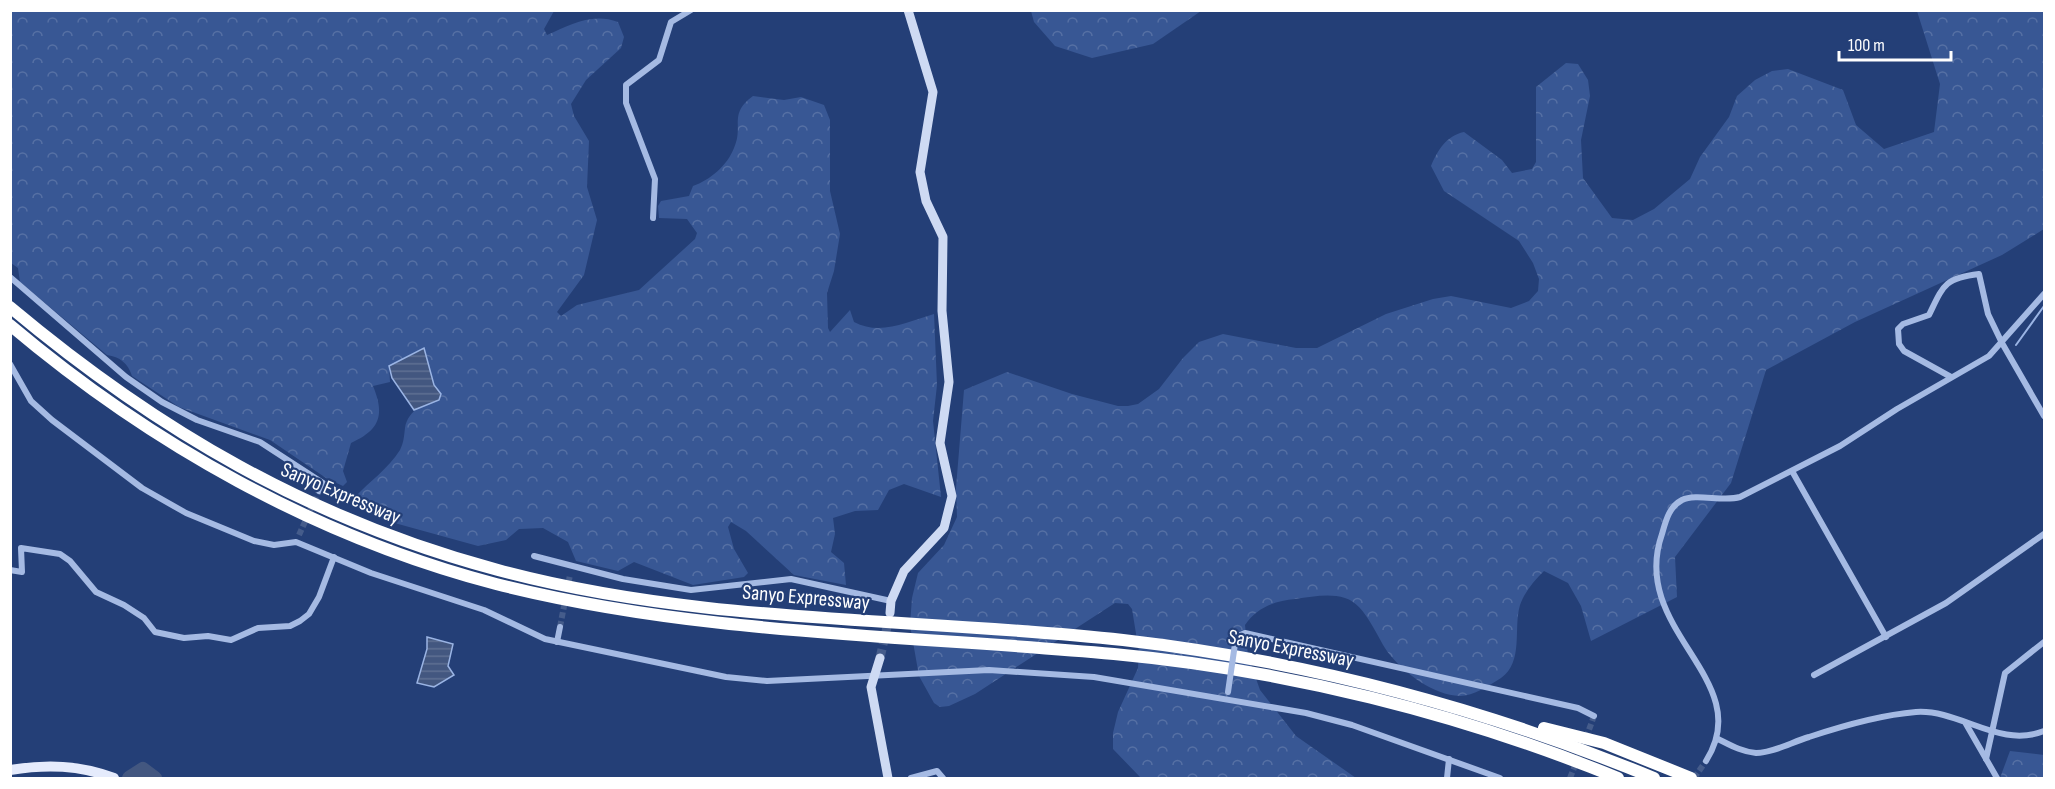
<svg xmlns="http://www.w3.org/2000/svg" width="2055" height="789" font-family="'Sofia Sans Condensed',sans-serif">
<defs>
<pattern id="forest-crowns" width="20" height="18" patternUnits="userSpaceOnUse" patternTransform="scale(1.5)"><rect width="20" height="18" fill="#385794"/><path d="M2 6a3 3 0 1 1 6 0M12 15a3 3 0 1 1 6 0" fill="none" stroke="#5670a4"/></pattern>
<pattern id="water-rules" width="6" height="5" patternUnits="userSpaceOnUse" patternTransform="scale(1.5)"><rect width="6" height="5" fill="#435780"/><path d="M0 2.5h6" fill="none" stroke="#5f7093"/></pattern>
</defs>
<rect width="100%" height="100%" fill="#243f77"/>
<!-- forest -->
<g fill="url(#forest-crowns)">
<path d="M 11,11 L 554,11 L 544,29 L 547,35 C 570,25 592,12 618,22 L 624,37 L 621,48 L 586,80 L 571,104 L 574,116 L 589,141 L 587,187 L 597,220 L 584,275 L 557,312 L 561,316 L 577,305 L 639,290 L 695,239 L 697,233 L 687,219 L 659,218 L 658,206 L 661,201 L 689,196 L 693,186 C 710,180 727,166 734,148 C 744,126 728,114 753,96 L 784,100 L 801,97 L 824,105 L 830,120 L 830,191 L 840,234 L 834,271 L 827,293 L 828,328 L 830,332 L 850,310 L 854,322 C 880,336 907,322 934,314 L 937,385 L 933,421 L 941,497 L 904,484 L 889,490 L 878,510 L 855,511 L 833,518 L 835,534 L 831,552 L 844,563 L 846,585 L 794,575 L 746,531 L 731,522 L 728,527 L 734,549 L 748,573 L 744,577 L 693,585 L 634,562 L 618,571 L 576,561 L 568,542 L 543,528 L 519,529 L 506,540 L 478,546 L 391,522 L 355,497 C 369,482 389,468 400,450 C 404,442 404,436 405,428 C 408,409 427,403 441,394 L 434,386 L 424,348 L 389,366 L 390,382 L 373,386 C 385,415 380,430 351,443 L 343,471 L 347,482 L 343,486 L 326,478 L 270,440 L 179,407 L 132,376 C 128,363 120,357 107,355 L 20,282 L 18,268 L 11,263 Z"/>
<polygon points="1031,11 1031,10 1201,11 1153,44 1092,58 1055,46 1034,22"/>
<path d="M 1917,11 L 2044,11 L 2044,229 L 2002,255 L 1855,322 L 1766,370 L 1731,483 L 1675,557 L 1677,597 L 1591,641 L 1581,606 L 1568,583 L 1544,571 C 1534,581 1525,591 1520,605 C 1513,628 1524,662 1501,678 C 1490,685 1473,696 1460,696 C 1433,695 1406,674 1390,655 C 1377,639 1367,605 1345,598 C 1329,593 1312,597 1295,599 C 1275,601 1257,607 1245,625 L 1248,656 L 1260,690 L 1296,736 L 1356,778 L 1141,778 L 1113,749 L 1113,733 L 1118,712 L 1138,668 L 1139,652 L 1132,609 L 1128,604 L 1115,603 L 975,694 L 949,706 L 940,707 L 934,703 L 919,676 L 910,625 L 912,598 L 918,573 L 944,545 L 957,517 L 956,488 L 964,390 L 1007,372 L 1072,394 L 1118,406 L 1128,406 L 1138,404 L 1159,389 L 1183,358 L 1199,342 L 1223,334 L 1296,348 L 1317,348 L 1386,314 L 1433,299 L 1451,296 L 1511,308 L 1529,301 L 1538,291 L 1539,279 L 1533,263 L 1519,241 L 1444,191 L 1431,166 C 1438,150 1446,136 1464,132 L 1502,160 L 1512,173 L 1532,169 L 1536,162 L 1536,87 L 1566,63 L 1578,64 L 1588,80 L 1590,96 L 1581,140 L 1583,178 L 1612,218 L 1633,220 L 1654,209 L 1690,179 L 1700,157 L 1729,117 L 1737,96 L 1755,80 L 1772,71 L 1788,69 L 1843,90 L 1856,125 L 1884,149 L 1934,132 L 1940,84 Z"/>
<polygon points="2010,751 2044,755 2044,778 2000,778"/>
</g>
<!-- water -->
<g fill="url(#water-rules)" stroke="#9ab4e4" stroke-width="1.5">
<polygon points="424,348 434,385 441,394 439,400 414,410 392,378 389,366"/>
<polygon points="427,637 453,644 448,666 454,675 434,687 417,683 427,649"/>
</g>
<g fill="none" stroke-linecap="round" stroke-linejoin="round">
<!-- stream -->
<polyline stroke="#9ab4e4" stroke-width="2" points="2016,345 2044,306"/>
<!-- river -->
<polyline stroke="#435780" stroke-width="14" points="129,778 143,769 155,778"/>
<!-- street-tunnel -->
<g stroke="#455c8b" stroke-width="6" stroke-dasharray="6 3" stroke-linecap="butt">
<polyline points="299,535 319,491"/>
<polyline points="560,627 570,575"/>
<polyline points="1586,738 1594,716"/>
<polyline points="1570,778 1582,748"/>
<polyline points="1694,778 1706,761"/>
</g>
<!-- secondary-tunnel -->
<polyline stroke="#455c8b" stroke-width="9" stroke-dasharray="9 4.5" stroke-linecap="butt" points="880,658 889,618"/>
<!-- street -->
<g stroke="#a5bae3" stroke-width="6">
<polyline points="653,218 655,179 626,103 626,85 659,60 671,22 691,10"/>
<polyline points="10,277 126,377 162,402 197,420 260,442 323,483 319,491"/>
<polyline points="10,364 31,401 52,420 142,488 186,513 254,541 274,545 296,542 371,573 484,610 545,639 726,677 767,681 989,670 1094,677 1306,713 1352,725 1500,778"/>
<path d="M 1951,377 L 1904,351 L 1899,344 L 1898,329 L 1903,324 L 1929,315 C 1943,286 1944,278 1979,274 L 1988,314 L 2002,343 L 2044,416"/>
<polyline points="1792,471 1886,637"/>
<polyline points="534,556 623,579 691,590 791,579 891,601"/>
<polyline points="10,570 22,572 21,548 60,554 70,561 96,592 124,605 144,618 155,632 184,638 208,636 231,640 258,628 290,626 300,621 309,614 319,597 334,557"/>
<polyline points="1236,637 1245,633 1578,708 1594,716"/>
<polyline points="557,642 560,627"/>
<polyline points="1814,675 1946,603 2044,534"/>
<polyline points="1966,724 1997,778"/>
<path d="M 1718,739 C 1730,745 1742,752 1756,753 C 1773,753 1792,742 1809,737 C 1842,726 1880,715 1916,712 C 1960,709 1999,749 2044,731"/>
<polyline points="1986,759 2005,673 2044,642"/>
<path d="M 1706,761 C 1758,679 1628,631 1662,534 C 1666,520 1669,507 1682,500 C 1696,493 1723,502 1740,497 L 1840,446 L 1897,409 L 1989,356 L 2044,294"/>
<polyline points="911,778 937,771 943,778"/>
<polyline points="1447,778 1449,759"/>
</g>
<!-- secondary -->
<g stroke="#cedaf3" stroke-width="9">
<polyline points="890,613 891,601 904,571 944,528 952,496 940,443 949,382 942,311 943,237 926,201 920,172 933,92 908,10"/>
<polyline points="880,658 871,687 888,778"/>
</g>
<!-- primary -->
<path stroke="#e5ebfc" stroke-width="10" d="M 10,770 C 47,764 79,765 114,778"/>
<!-- highway -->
<g stroke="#fff" stroke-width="12">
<path d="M 10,307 C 158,431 311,520 498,570 C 702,625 915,617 1123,640 C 1306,661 1484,708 1654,778"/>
<path d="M 10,325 C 151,444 316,537 496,584 C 698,635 908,635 1114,654 C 1286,670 1459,713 1618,778"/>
<polyline points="1544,728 1604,743 1691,778"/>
</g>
<!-- street-bridge -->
<polyline stroke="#a5bae3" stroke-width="6" points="1228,692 1236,637"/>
</g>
<g text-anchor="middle" stroke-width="4.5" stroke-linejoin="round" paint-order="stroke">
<!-- street labels -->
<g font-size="21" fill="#fff" stroke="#243f77">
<text transform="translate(341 493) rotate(23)" y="7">Sanyo Expressway</text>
<text transform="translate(806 597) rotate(5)" y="7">Sanyo Expressway</text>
<text transform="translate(1291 648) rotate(11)" y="7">Sanyo Expressway</text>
</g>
</g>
<!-- border -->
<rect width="2055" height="789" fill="none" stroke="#ffffff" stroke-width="24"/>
<!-- scale -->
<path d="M1839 51v9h112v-9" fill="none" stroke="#ffffff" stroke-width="3"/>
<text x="1848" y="51" font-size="18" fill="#ffffff" stroke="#243f77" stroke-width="4.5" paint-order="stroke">100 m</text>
</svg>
